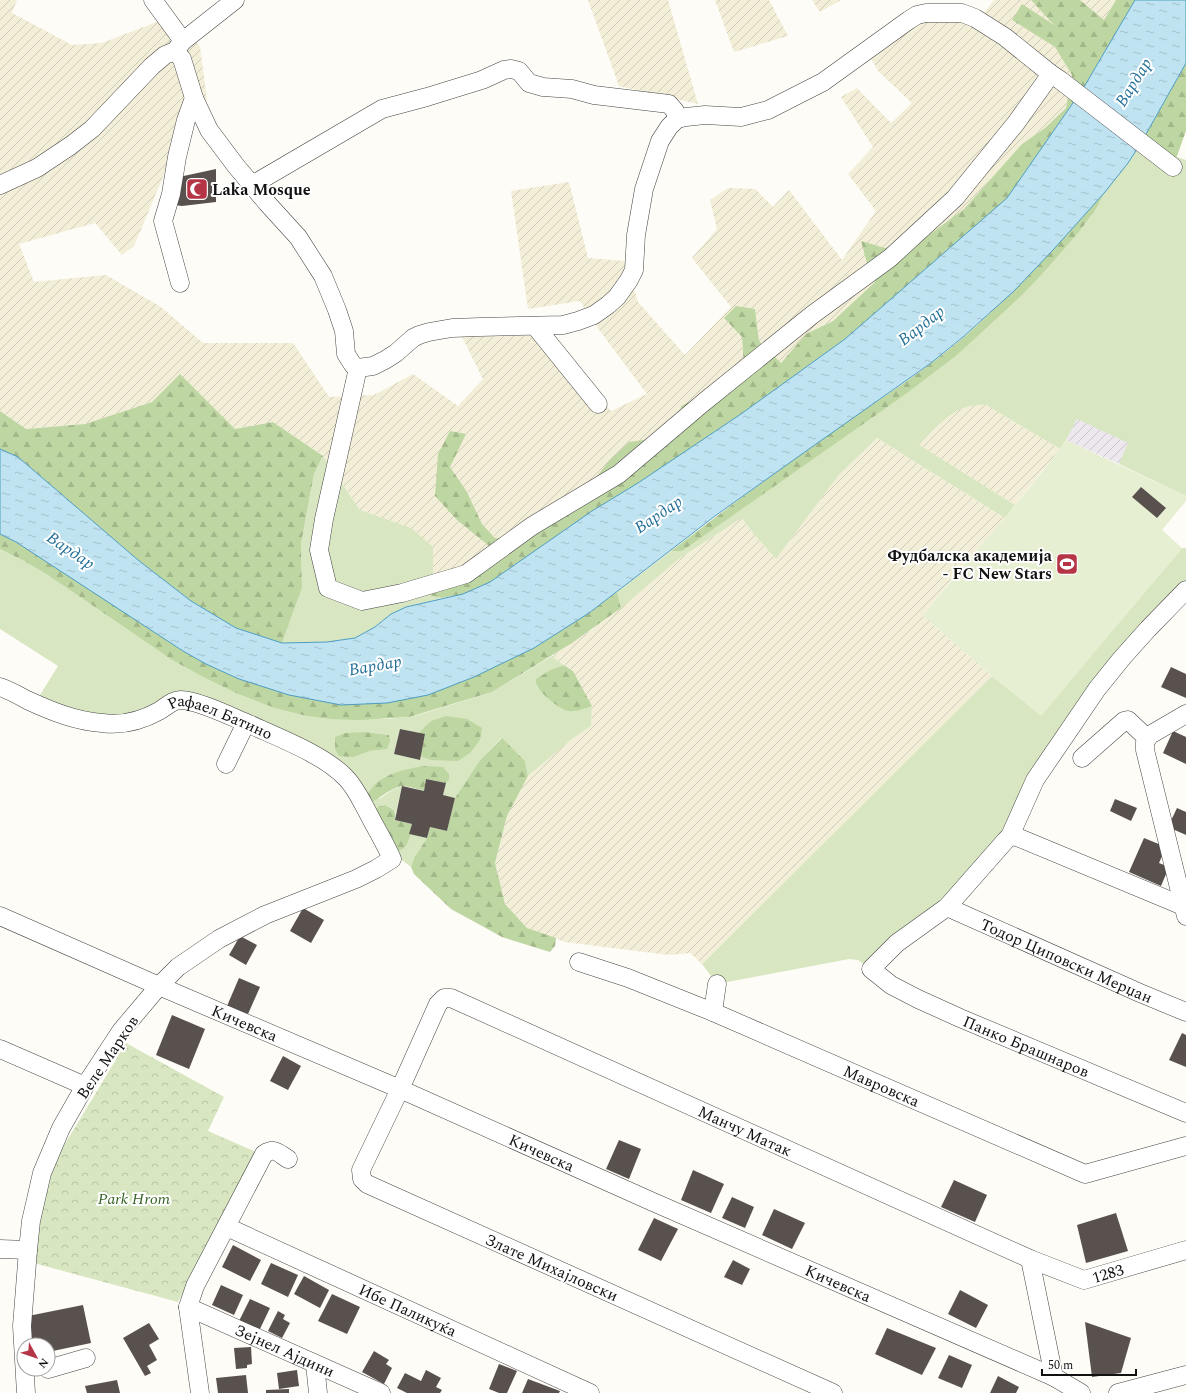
<svg xmlns="http://www.w3.org/2000/svg" width="1186" height="1393" font-family="Spectral,serif">
<defs>
<pattern id="industrial-furrows" width="10" height="10" patternUnits="userSpaceOnUse"><rect width="10" height="10" fill="#ede7ee"/><path d="M-1 1l2-2M0 10L10 0M9 11l2-2" fill="none" stroke="#cac5cb"/></pattern>
<pattern id="farmland-furrows" width="10" height="10" patternUnits="userSpaceOnUse"><rect width="10" height="10" fill="#f3eed7"/><path d="M-1 1l2-2M0 10L10 0M9 11l2-2" fill="none" stroke="#cfcbb8"/></pattern>
<pattern id="forest-firs" width="22" height="20" patternUnits="userSpaceOnUse"><rect width="22" height="20" fill="#bed6a2"/><path d="M5 1l3.5 6h-7zM16 11l3.5 6h-7z" fill="#a2b78a"/></pattern>
<pattern id="park-crowns" width="20" height="18" patternUnits="userSpaceOnUse"><rect width="20" height="18" fill="#d8e7c1"/><path d="M2 6a3 3 0 1 1 6 0M12 15a3 3 0 1 1 6 0" fill="none" stroke="#b8c5a5"/></pattern>
<pattern id="water-ripples" width="26" height="14" patternUnits="userSpaceOnUse"><rect width="26" height="14" fill="#bfe3f1"/><path d="M2 4q2-2 4 0t4 0M15 11q2-2 4 0t4 0" fill="none" stroke="#a3c2ce"/></pattern>
</defs>
<rect width="100%" height="100%" fill="#fefcf6"/>
<!-- industrial -->
<polygon fill="url(#industrial-furrows)" points="1077,418 1129,443 1119,464 1066,440"/>
<!-- farmland -->
<g fill="url(#farmland-furrows)">
<polygon points="0,0 17,0 12,13 72,45 102,43 175,15 200,47 207,99 182,132 134,246 122,255 95,223 19,244 34,282 106,275 161,307 203,343 293,343 329,397 374,395 413,374 458,406 483,379 462,337 548,335 611,411 647,394 597,327 580,301 528,309 511,191 569,182 588,258 625,261 638,302 685,355 731,307 692,258 717,229 710,200 728,188 755,189 773,207 789,190 842,260 876,211 848,174 873,147 841,97 857,88 891,123 912,103 878,71 865,48 917,13 983,14 994,0 1031,0 1057,26 1012,20 1055,47 1072,75 1066,108 1045,128 1022,144 964,209 922,240 885,248 867,263 875,282 833,321 806,334 781,363 759,341 755,309 724,318 742,337 744,370 679,431 593,486 528,537 495,538 482,524 467,492 450,467 438,454 457,520 494,550 475,565 433,579 411,529 360,510 323,456 273,422 235,429 180,374 152,402 85,424 26,429 0,411"/>
<polygon points="588,0 668,0 698,104 619,86"/>
<polygon points="715,0 769,0 788,36 734,52"/>
<polygon points="812,0 841,0 820,12"/>
<polygon points="1080,0 1116,0 1104,20"/>
<polygon points="977,404 986,405 1060,449 1015,505 918,445 937,425 949,415 962,408"/>
<polygon points="877,438 1005,518 951,580 923,616 992,676 702,964 690,953 669,955 565,942 527,928 505,904 495,863 507,816 528,776 572,739 591,726 592,706 573,671 552,656 594,628 620,608 680,558 742,518 752,532 776,559 838,476"/>
</g>
<!-- grass -->
<g fill="#d8e7c1" fill-rule="evenodd">
<path d="M 1141,143 L 1173,166 L 1177,157 L 1186,160 L 1186,496 L 1119,464 L 1128,443 L 1077,419 L 1066,440 L 1060,449 L 986,405 C 956,402 937,426 919,445 L 1015,505 L 1005,518 L 877,438 L 838,476 L 776,559 L 752,532 L 742,518 L 680,558 L 621,608 L 617,592 L 671,551 L 682,550 L 906,394 L 956,356 L 1045,271 L 1079,232 L 1096,209 L 1105,192 L 1128,163 Z"/>
<polygon points="323,456 360,510 411,528 433,547 433,579 408,590 442,598 406,607 391,614 375,627 355,638 327,642 282,643 302,588 301,544 314,474"/>
<polygon points="1182,548 1186,548 1186,590 1122,658 1010,836 871,969 858,960 849,959 717,984 702,964 992,676 1041,715"/>
<path d="M 0,549 L 24,561 L 46,574 L 86,601 L 172,660 L 203,677 L 236,693 L 331,719 L 386,719 L 409,717 L 431,711 L 492,692 L 552,656 L 564,665 L 552,669 L 537,685 L 541,691 L 557,705 L 581,710 L 592,706 L 591,726 L 572,739 L 528,776 L 525,761 L 501,738 L 480,760 L 455,798 L 443,795 L 446,783 L 449,780 L 449,774 L 412,768 L 385,777 L 379,799 L 394,789 L 402,786 L 396,813 C 390,803 380,805 372,812 L 347,778 L 193,702 L 138,721 L 35,703 L 58,666 L 0,629 ZM 400,729 L 419,733 L 480,740 L 420,756 L 419,760 L 394,754 ZM 365,732 L 389,735 L 387,749 L 370,751 L 354,757 Z"/>
<path d="M 409,834 L 427,838 L 414,858 L 411,867 L 393,853 C 402,850 409,844 409,834 Z"/>
</g>
<!-- forest -->
<g fill="url(#forest-firs)">
<polygon points="1031,0 1080,0 1104,20 1116,0 1135,0 1084,87 1007,198 845,339 741,414 638,483 592,511 490,582 463,594 442,598 408,590 414,579 433,579 475,565 494,550 457,520 435,496 438,454 450,431 466,434 450,467 467,492 482,524 495,538 528,537 589,486 609,461 629,442 651,439 679,431 681,406 725,385 744,370 742,337 724,318 736,306 755,309 759,341 781,363 806,334 833,321 875,282 867,263 861,241 885,248 922,240 964,209 1022,144 1045,128 1066,108 1072,75 1055,47 1012,20 1022,4 1054,25"/>
<polygon points="1186,63 1186,131 1173,167 1141,143"/>
<path d="M 1105,192 L 1096,209 L 1079,232 L 1045,271 L 1021,296 L 956,356 L 906,394 L 682,551 L 671,551 C 727,508 784,466 841,426 C 883,397 926,370 964,337 C 1015,292 1060,243 1105,192 Z"/>
<polygon points="180,374 235,429 273,422 323,456 314,474 301,544 302,588 282,643 236,628 191,601 138,560 18,457 0,449 0,411 26,429 85,424 152,402"/>
<polygon points="0,534 16,542 75,579 183,651 206,664 239,679 428,695 474,677 534,648 589,613 617,592 621,608 572,643 492,692 409,717 359,720 331,719 307,716 275,708 236,693 203,677 172,660 86,601 46,574 24,561 0,549"/>
<path d="M 564,665 L 573,671 L 592,706 C 585,709 576,712 568,711 C 559,709 540,693 537,685 C 536,683 536,681 536,679 L 552,669 Z"/>
<polygon points="446,716 467,719 482,728 480,740 470,753 458,761 431,760 420,756 425,735 419,733 431,721"/>
<polygon points="365,732 389,735 390,741 387,749 370,751 354,757 339,756 335,749 335,737 345,733"/>
<polygon points="502,738 525,761 528,776 507,816 495,863 505,904 527,928 556,938 555,946 550,952 502,937 451,909 414,874 411,867 414,858 427,838 430,827 447,831 455,798 480,760"/>
<path d="M 426,766 L 443,767 L 449,774 L 449,780 L 446,783 L 426,779 L 424,791 C 417,789 408,786 401,786 C 391,788 379,799 370,803 L 366,798 C 375,775 403,769 426,766 Z"/>
<path d="M 385,805 C 393,809 397,810 395,820 L 412,824 C 408,840 411,848 393,853 L 372,812 L 378,807 Z"/>
</g>
<!-- park -->
<polygon fill="url(#park-crowns)" points="126,1043 224,1097 208,1131 256,1152 178,1302 30,1262 39,1187"/>
<!-- pitch -->
<path fill="#e7efd2" d="M 1066,440 L 1186,496 L 1186,501 L 1162,530 L 1182,548 L 1041,716 L 992,676 L 923,616 C 969,556 1022,502 1066,440 Z"/>
<!-- water -->
<polygon fill="url(#water-ripples)" stroke="#4c9dc1" points="1135,0 1186,0 1186,63 1141,143 1128,163 1105,192 1053,250 1014,291 963,337 931,363 809,449 715,516 589,613 534,648 474,677 428,695 387,703 341,705 289,695 239,679 206,664 183,651 16,542 0,534 0,449 18,457 138,560 191,601 236,628 282,643 327,642 355,638 375,627 391,614 406,607 463,594 490,582 592,511 638,483 741,414 845,339 1007,198 1084,87"/>
<!-- building -->
<g fill="#59514e">
<polygon points="216,169 216,202 182,206 175,205 179,177"/>
<polygon points="1141,487 1166,508 1157,518 1132,497"/>
<polygon points="1171,667 1186,674 1186,698 1161,687"/>
<polygon points="400,729 425,734 420,760 394,754"/>
<polygon points="1173,731 1186,737 1186,764 1163,753"/>
<polygon points="426,779 446,783 443,795 455,798 447,831 430,827 427,838 409,834 412,824 395,820 402,786 424,791"/>
<polygon points="1115,799 1137,808 1131,821 1110,811"/>
<polygon points="1177,808 1186,812 1186,835 1168,827"/>
<polygon points="1144,838 1166,847 1159,863 1169,867 1161,886 1129,872"/>
<polygon points="303,908 324,920 311,943 290,931"/>
<polygon points="240,936 257,945 246,965 229,955"/>
<polygon points="239,978 260,987 248,1014 227,1006"/>
<polygon points="172,1015 205,1029 189,1069 156,1055"/>
<polygon points="1182,1033 1186,1035 1186,1067 1169,1060"/>
<polygon points="283,1056 301,1066 288,1090 270,1081"/>
<polygon points="619,1140 641,1149 629,1179 606,1169"/>
<polygon points="693,1170 724,1184 711,1213 681,1200"/>
<polygon points="954,1180 987,1195 975,1222 941,1207"/>
<polygon points="732,1197 754,1207 745,1228 722,1218"/>
<polygon points="774,1209 805,1223 792,1249 762,1235"/>
<polygon points="1116,1213 1128,1251 1086,1263 1077,1225"/>
<polygon points="654,1218 678,1229 661,1261 638,1250"/>
<polygon points="233,1245 261,1260 250,1281 222,1267"/>
<polygon points="733,1260 750,1269 742,1285 724,1277"/>
<polygon points="271,1263 298,1275 288,1297 261,1284"/>
<polygon points="304,1276 329,1290 320,1308 294,1294"/>
<polygon points="221,1285 243,1295 234,1315 212,1305"/>
<polygon points="960,1290 988,1305 976,1328 948,1314"/>
<polygon points="332,1294 360,1307 347,1334 318,1321"/>
<polygon points="250,1299 270,1308 259,1331 239,1321"/>
<polygon points="83,1305 91,1343 48,1352 48,1345 33,1345 28,1316"/>
<polygon points="278,1311 285,1315 283,1319 290,1323 282,1338 268,1331"/>
<polygon points="1085,1322 1131,1338 1121,1373 1092,1377"/>
<polygon points="149,1323 159,1339 149,1345 157,1360 147,1366 151,1373 145,1376 123,1338"/>
<polygon points="887,1328 936,1348 922,1375 875,1354"/>
<polygon points="251,1347 252,1364 247,1365 247,1368 236,1369 234,1348"/>
<polygon points="374,1351 389,1360 386,1364 392,1368 384,1384 362,1372"/>
<polygon points="949,1355 972,1365 962,1388 938,1378"/>
<polygon points="499,1364 517,1371 507,1393 499,1393 489,1389"/>
<polygon points="297,1370 299,1386 279,1389 277,1373"/>
<polygon points="426,1370 441,1378 436,1387 442,1390 440,1393 407,1393 397,1388 405,1373 421,1381"/>
<polygon points="246,1375 248,1393 218,1393 216,1378"/>
<polygon points="998,1376 1019,1387 1016,1393 990,1393"/>
<polygon points="528,1379 560,1391 559,1393 522,1393"/>
<polygon points="117,1380 120,1393 87,1393 85,1386"/>
<polygon points="289,1389 289,1393 266,1393 266,1390"/>
</g>
<g fill="none" stroke-linecap="round" stroke-linejoin="round">
<!-- minor casing -->
<g stroke="#444" stroke-width="19">
<g id="minor">
<polyline points="153,0 183,41"/>
<polyline points="175,51 182,59 194,98 209,130 236,166 267,203 298,237 323,276 337,310 344,331 346,354 353,365 358,368 373,366 385,360 396,353 413,338 419,335 429,332 452,328 480,327 563,325 578,321 594,315 608,305 617,297 629,280 634,270 636,235 644,189 660,141 669,127 677,119 686,117 705,115 741,117 768,110 823,82 909,20 917,15 926,13 962,13 975,18 1005,37 1051,74 1060,80 1173,167"/>
<polyline points="0,185 37,168 70,146 92,129 152,66 165,55 175,51 183,41 235,0"/>
<polyline points="252,185 382,109 427,97 482,80 504,70 511,69 519,71 529,83 543,87 572,89 594,95 669,104 675,111 677,119"/>
<polyline points="180,283 163,221 171,194 177,157 186,120 194,98"/>
<polyline points="535,326 598,404"/>
<polyline points="358,368 324,519 319,550 328,588 362,601 402,593 466,574 532,526 619,474 704,402 812,315 890,258 955,198 1016,123 1051,74"/>
<path id="s1" d="M 1186,590 L 1148,629 L 1122,658 L 1097,689 L 1035,780 L 1010,836 L 1006,840 L 947,907 L 897,943 L 871,969 L 891,985 L 918,999 L 960,1018 L 1186,1113"/>
<path id="s2" d="M 0,687 C 9,690 18,695 27,700 C 51,711 75,721 102,723 C 123,726 141,721 159,711 C 166,707 172,700 181,700 C 197,700 232,717 249,724 C 277,737 325,755 346,778 C 355,787 361,800 367,811 C 375,827 385,843 392,859 L 376,869 L 356,879 L 265,915 L 219,939 L 178,967 L 159,986 L 121,1031 L 85,1086 L 61,1128 L 42,1173 L 31,1221 L 28,1250 L 22,1326 L 26,1393"/>
<polyline points="1186,714 1150,735 1145,742 1145,750 1186,916"/>
<polyline points="1082,758 1124,721 1128,720 1130,722 1147,738"/>
<polyline points="226,764 246,723"/>
<polyline points="1010,836 1017,837 1183,906"/>
<path id="s3" d="M 947,907 L 1140,993 L 1186,1012"/>
<path id="s4" d="M 0,916 L 159,986 L 400,1089 L 653,1202 L 1054,1377 L 1081,1393"/>
<path id="s5" d="M 579,962 L 628,978 L 713,1012 L 1085,1174 L 1186,1146"/>
<polyline points="713,1012 717,984"/>
<polyline points="0,1049 85,1086"/>
<path id="s6" d="M 227,1227 L 590,1393"/>
<polyline points="0,1249 28,1250"/>
<polyline points="1030,1259 1054,1377"/>
<path id="s7" d="M 188,1307 L 381,1393"/>
<polyline points="315,1364 318,1393"/>
<polyline points="48,1369 86,1358"/>
<path d="M 200,1393 L 188,1307 L 195,1286 L 264,1154 C 275,1147 278,1153 288,1159"/>
<path id="s8" d="M 833,1393 L 367,1184 L 362,1179 L 361,1170 L 400,1089 L 438,1004 L 444,998 L 451,998 L 1030,1259 L 1084,1280 L 1186,1250"/>
<polyline points="1118,1393 1186,1375"/>
</g>
</g>
<!-- minor -->
<use href="#minor" stroke="#fff" stroke-width="18"/>
</g>
<!-- icons -->
<defs>
<g id="mosque-square" transform="scale(1.15)"><rect x="-9" y="-9" width="18" height="18" rx="4" fill="#b53546" stroke="#fff"/><path d="M3.5-4.9A6 6 0 1 0 3.5 4.9A5 5 0 1 1 3.5-4.9Z" fill="#fff"/></g>
<g id="stadium-square" transform="scale(1.15)"><rect x="-9" y="-9" width="18" height="18" rx="4" fill="#b53546" stroke="#fff"/><path d="M0-5a6.5 5 0 1 0 0 10a6.5 5 0 1 0 0-10ZM-3.5-1.8h7v3.6h-7Z" fill="#fff"/></g>
</defs>
<g fill-rule="evenodd">
<use href="#mosque-square" x="197" y="189"/>
<use href="#stadium-square" x="1067" y="564"/>
</g>
<g text-anchor="middle" stroke-width="4" stroke-linejoin="round" paint-order="stroke">
<!-- poi labels -->
<g font-size="16" font-weight="bold" fill="#111" stroke="#fff" text-anchor="start">
<text x="212" y="195">Laka Mosque</text>
<text x="1052" y="561" text-anchor="end">Фудбалска академија<tspan x="1052" dy="18">- FC New Stars</tspan></text>
</g>
<!-- street labels -->
<g font-size="16" fill="#111" stroke="#fff">
<text dy="6" stroke="none"><textPath href="#s2" startOffset="235">Рафаел Батино</textPath></text>
<text dy="6" stroke="none"><textPath href="#s3" startOffset="131">Тодор Циповски Мерџан</textPath></text>
<text dy="6" stroke="none"><textPath href="#s4" startOffset="267">Кичевска</textPath></text>
<text dy="6" stroke="none"><textPath href="#s1" startOffset="672">Панко Брашнаров</textPath></text>
<text transform="translate(107 1057) rotate(-56)" y="6">Веле Марков</text>
<text dy="6" stroke="none"><textPath href="#s5" startOffset="327">Мавровска</textPath></text>
<text dy="6" stroke="none"><textPath href="#s8" startOffset="1048">Манчу Матак</textPath></text>
<text dy="6" stroke="none"><textPath href="#s4" startOffset="591">Кичевска</textPath></text>
<text transform="translate(552 1267) rotate(24)" y="6">Злате Михајловски</text>
<text dy="6" stroke="none"><textPath href="#s8" startOffset="1443">1283</textPath></text>
<text dy="6" stroke="none"><textPath href="#s4" startOffset="915">Кичевска</textPath></text>
<text dy="6" stroke="none"><textPath href="#s6" startOffset="199">Ибе Паликуќа</textPath></text>
<text dy="6" stroke="none"><textPath href="#s7" startOffset="106">Зејнел Ајдини</textPath></text>
</g>
<!-- park labels -->
<g font-size="16" font-style="italic" fill="#386426" stroke="#fff">
<text x="134" y="1204">Park Hrom</text>
</g>
<!-- water labels -->
<g font-size="17" font-style="italic" fill="#247098" stroke="#fff">
<text transform="translate(1133 82) rotate(-58)" y="6">Вардар</text>
<text transform="translate(921 325) rotate(-38)" y="6">Вардар</text>
<text transform="translate(658 514) rotate(-34)" y="6">Вардар</text>
<text transform="translate(71 550) rotate(34)" y="6">Вардар</text>
<text transform="translate(375 665) rotate(-10)" y="6">Вардар</text>
</g>
</g>
<!-- north arrow -->
<g transform="translate(36 1357) rotate(130)"><circle r="19" fill="#ffffff" stroke="#a0a0a0"/>
<path d="M0-3L7 15L0 10L-7 15Z" fill="#b53546"/>
<text y="-6" font-size="11" font-weight="bold" text-anchor="middle" fill="#111111">N</text>
</g>
<!-- scale -->
<path d="M1042 1369v6h94v-6" fill="none" stroke="#111111" stroke-width="2"/>
<text x="1048" y="1369" font-size="12" fill="#111111" stroke="#ffffff" stroke-width="3" paint-order="stroke">50 m</text>
</svg>
